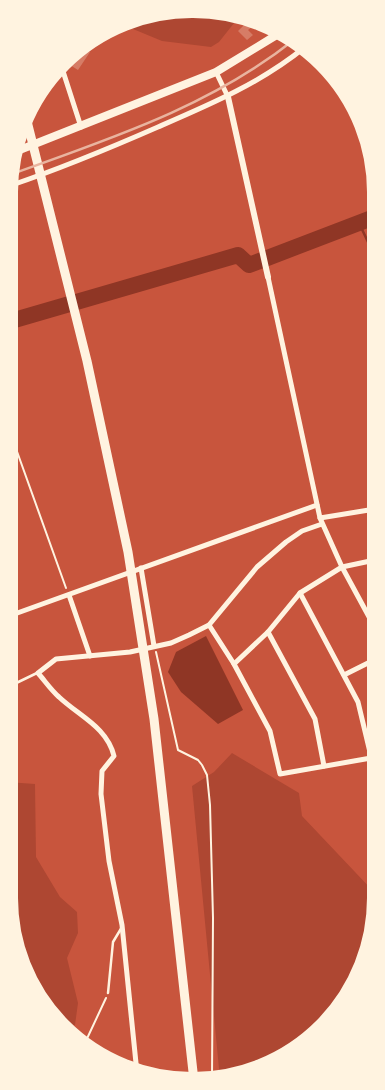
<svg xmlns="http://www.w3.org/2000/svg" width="385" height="1090" font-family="Overpass,sans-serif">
<rect width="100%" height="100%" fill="#c8553d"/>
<!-- green -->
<g fill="#ae4732">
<polygon points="168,8 240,13 242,13 219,42 211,47 162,41 121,24"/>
<polygon points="232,753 299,793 302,816 373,891 372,945 350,994 313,1024 296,1052 240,1077 220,1079 192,786 214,772"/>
<polygon points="7,782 35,784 36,857 60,897 77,912 78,933 67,958 78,1003 75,1025 62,1027 53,1021 20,969 6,897"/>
</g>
<!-- water -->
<polygon fill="#8f3625" points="206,636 243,710 218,724 181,692 168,672 176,652"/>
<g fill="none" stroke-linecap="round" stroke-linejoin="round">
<!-- stream -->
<polyline stroke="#8f3625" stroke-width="2.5" points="359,223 377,261"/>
<!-- river -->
<polyline stroke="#8f3625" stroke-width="16" points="11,321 238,255 249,265 377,216"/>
</g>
<!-- building -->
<g fill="#d67c66">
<polygon points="248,21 253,26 248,30 253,35 247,40 238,31"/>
<polygon points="99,31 89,50 82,46"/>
<polygon points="81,47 90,52 78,70 70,65 75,53 77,54"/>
</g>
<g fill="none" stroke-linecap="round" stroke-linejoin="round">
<!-- path -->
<g stroke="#fff3e0" stroke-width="2">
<polyline points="10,432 66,588"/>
<polyline points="156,652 178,750 198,760 202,765 207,775 210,805 213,918 212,1079"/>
<polyline points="84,1045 106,998"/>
</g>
<!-- service -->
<g stroke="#fff3e0" stroke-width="2.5">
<polyline points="8,687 37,673"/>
<polyline points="108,993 113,942 122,927"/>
</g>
<!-- minor -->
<g stroke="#fff3e0" stroke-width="5">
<polyline points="61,65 81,127"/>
<polyline points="216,72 228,97"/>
<path d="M 12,185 C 62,168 110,148 158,127 C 209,105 261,83 305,47"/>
<polyline points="268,277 320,518 342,567 374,626"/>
<polyline points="320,518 375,509"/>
<polyline points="141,568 154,646"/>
<polyline points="300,593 358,702 374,769"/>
<polyline points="69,595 90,656"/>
<polyline points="9,616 317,505"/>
<polyline points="209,625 234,664 270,731 280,774 371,758"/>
<polyline points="268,632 315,719 324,766"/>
<polyline points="234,664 268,632 300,593 342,567 375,560"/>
<polyline points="344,675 374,660"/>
<path d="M 137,1073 L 122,925 L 109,861 L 101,794 L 102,771 L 114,756 C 107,727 79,716 59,697 C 51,690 45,681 38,673 L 56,659 L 130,652 L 171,643 L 189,635 L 209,625 L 257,567 L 286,542 L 302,531 L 322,524"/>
</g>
<!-- tertiary -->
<polyline stroke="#fff3e0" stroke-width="6" points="228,97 268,277"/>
<!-- primary -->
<polyline stroke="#fff3e0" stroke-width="8" points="12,153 216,72 275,36 282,30"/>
<!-- motorway -->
<polyline stroke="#fff3e0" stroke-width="9" points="26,117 87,361 128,552 154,719 194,1081"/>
<!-- rail -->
<path stroke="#e9b49f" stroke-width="2.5" d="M 12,174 C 112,138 211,106 295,39"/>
</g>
<!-- crop -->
<path d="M0 0H385V1090H0ZM192 15H193A177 177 0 0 1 370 192V898A177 177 0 0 1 193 1075H192A177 177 0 0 1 15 898V192A177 177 0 0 1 192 15Z" fill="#fff3e0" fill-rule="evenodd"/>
<path fill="none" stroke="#fff3e0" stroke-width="6" d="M192 15H193A177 177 0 0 1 370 192V898A177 177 0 0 1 193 1075H192A177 177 0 0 1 15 898V192A177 177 0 0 1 192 15Z"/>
</svg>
